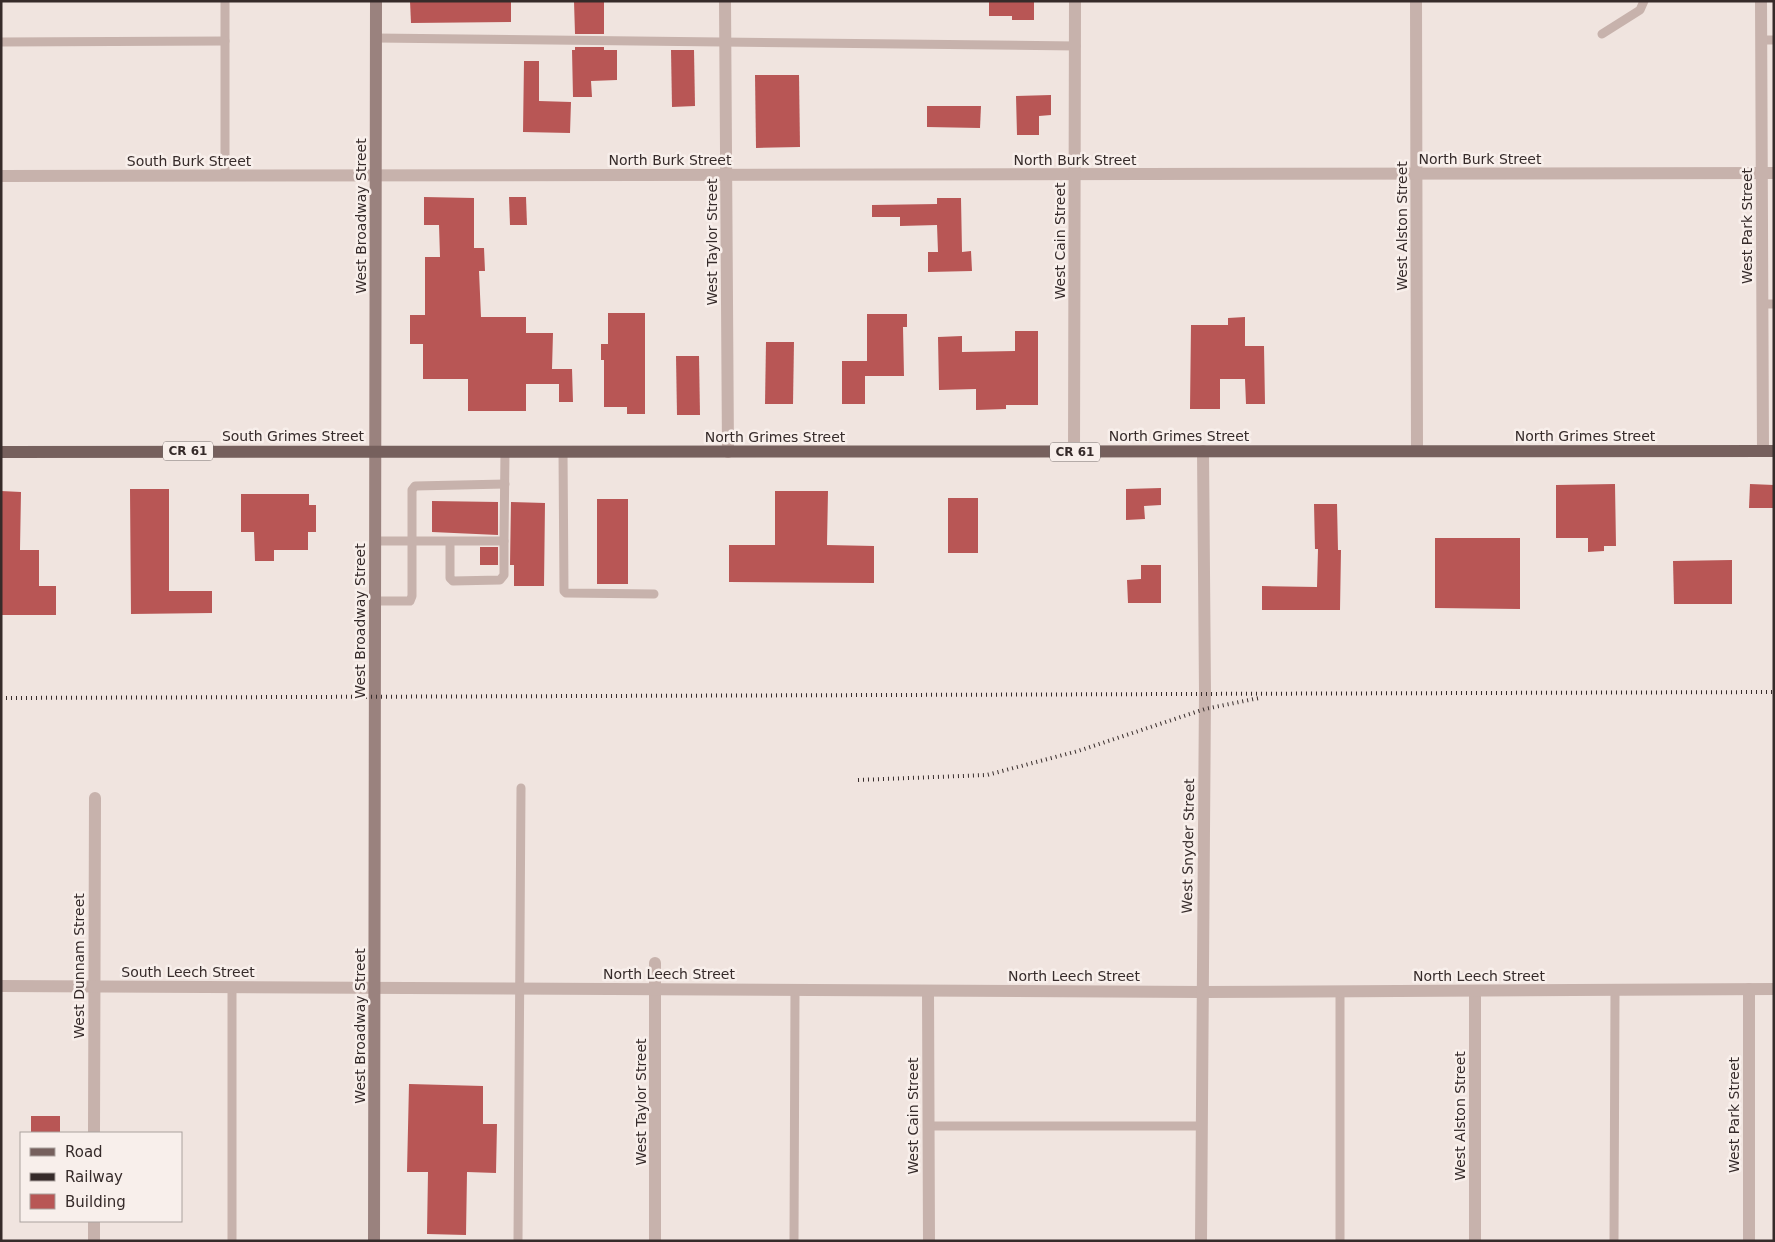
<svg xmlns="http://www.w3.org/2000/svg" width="1775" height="1242" font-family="'DejaVu Sans',sans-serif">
<rect width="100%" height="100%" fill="#f0e4df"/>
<!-- building -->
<g fill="#b85655">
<polygon points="410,1 511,1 511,22 411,23"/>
<polygon points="574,1 604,1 604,34 575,34"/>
<polygon points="989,1 1034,1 1034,20 1012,20 1012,16 989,16"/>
<polygon points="575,47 604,47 604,50 617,50 617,80 591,81 592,97 573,97 572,50 575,50"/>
<polygon points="671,50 694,50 695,106 672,107"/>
<polygon points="524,61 539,61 539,101 571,102 570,133 523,132"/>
<polygon points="755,75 799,75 800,147 756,148"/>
<polygon points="1051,95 1051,115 1039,116 1039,135 1017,135 1016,96"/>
<polygon points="927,106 981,106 980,128 927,127"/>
<polygon points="424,197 474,198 474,248 484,248 485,271 479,271 481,317 526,317 526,333 553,333 552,369 572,369 573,402 559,402 559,384 526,384 526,411 468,411 468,379 423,379 423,344 410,344 410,315 425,315 425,257 440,257 439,225 424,225"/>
<polygon points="509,197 526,197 527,225 510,225"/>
<polygon points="937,198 961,198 962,252 971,251 972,271 928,272 928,252 938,252 937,225 900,226 900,217 872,217 872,205 937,204"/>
<polygon points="608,313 645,313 645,414 627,414 627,407 604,407 604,360 601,360 601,344 608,344"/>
<polygon points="867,314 907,314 907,327 903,327 904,376 865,376 865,404 842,404 842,361 867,361"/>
<polygon points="1245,317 1245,346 1264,346 1265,404 1246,404 1245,379 1220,379 1220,409 1190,409 1191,325 1228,325 1228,318"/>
<polygon points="1015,331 1038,331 1038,405 1006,405 1006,409 976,410 976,389 939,390 938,337 962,336 962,352 1015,351"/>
<polygon points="766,342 794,342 793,404 765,404"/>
<polygon points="676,356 699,356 700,415 677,415"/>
<polygon points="1615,484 1616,546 1604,546 1604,551 1588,552 1588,538 1556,538 1556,485"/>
<polygon points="1750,484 1774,485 1774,508 1749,508"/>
<polygon points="1161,488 1161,505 1144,506 1145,519 1126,520 1126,489"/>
<polygon points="130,489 169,489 169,591 212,591 212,613 131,614"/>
<polygon points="1,491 21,492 20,550 39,550 39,586 56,586 56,615 1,615"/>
<polygon points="775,491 828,491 827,545 874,546 874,583 729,582 729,545 775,545"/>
<polygon points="241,494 309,494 309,505 316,505 316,532 308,532 308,550 274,550 274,561 255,561 254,532 241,532"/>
<rect x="948" y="498" width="30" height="55"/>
<rect x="597" y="499" width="31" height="85"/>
<polygon points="432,501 498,502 498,535 432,532"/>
<polygon points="511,502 545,503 544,586 514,586 514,565 510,565"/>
<polygon points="1314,504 1337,504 1338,550 1341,550 1340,610 1262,610 1262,586 1317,587 1318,549 1315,549"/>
<polygon points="1435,538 1520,538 1520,609 1435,608"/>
<rect x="480" y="547" width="18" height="18"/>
<polygon points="1732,560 1732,604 1674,604 1673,561"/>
<polygon points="1141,565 1161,565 1161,603 1128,603 1127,580 1141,579"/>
<polygon points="409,1084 483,1086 483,1124 497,1124 496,1173 467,1172 466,1235 427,1234 428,1172 407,1172"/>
<rect x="31" y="1116" width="29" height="17"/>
</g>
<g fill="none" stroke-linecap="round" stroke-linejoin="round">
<!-- service -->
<g stroke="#c7b2ac" stroke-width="9">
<polyline points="225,1 225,176"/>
<polyline points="1602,34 1640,10 1644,1"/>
<polyline points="376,38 1076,46"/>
<polyline points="1762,40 1774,40"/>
<polyline points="1,42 225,41"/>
<polyline points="1763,304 1774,304"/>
<polyline points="563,451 564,591 566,593 654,594"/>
<path d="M 375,541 C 418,541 461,541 504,541 L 504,575 L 500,580 L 453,581 L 450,578 L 450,541"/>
<polyline points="504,541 505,451"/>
<polyline points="375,601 410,601 412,596 412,490 415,486 505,484"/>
<polyline points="232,987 232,1241"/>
<polyline points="1340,992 1340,1241"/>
<polyline points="928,1126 1201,1126"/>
<polyline points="518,1241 521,788"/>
<polyline points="794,1241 795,990"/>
<polyline points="1614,1241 1615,991"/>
</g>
<!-- minor -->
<g stroke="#c7b2ac" stroke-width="12">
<polyline points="725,1 728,452"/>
<polyline points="1416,1 1417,451"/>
<polyline points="1761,1 1763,451"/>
<polyline points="1,176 1774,173"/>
<polyline points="1074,452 1075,1"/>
<polyline points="655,963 655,1241"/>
<polyline points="928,991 929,1241"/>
<polyline points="94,1133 95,798"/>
<polyline points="94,1241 94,1221"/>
<polyline points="1475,1241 1475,992"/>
<polyline points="1749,1241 1749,989"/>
</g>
<!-- tertiary -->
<g stroke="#c7b2ac" stroke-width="12">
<polyline points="1,986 1202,992 1774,989"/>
<polyline points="1201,1241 1205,693 1203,451"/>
</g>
<!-- secondary -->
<polyline stroke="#9a827e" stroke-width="12" points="374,1241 376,1"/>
<!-- primary -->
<polyline stroke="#76605d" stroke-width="12" points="1,452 1774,451"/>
<!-- rail -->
<g stroke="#362b2a" stroke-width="4" stroke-dasharray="1 4" stroke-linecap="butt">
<polyline points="1,698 1774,692"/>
<polyline points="858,780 987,775 1078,751 1205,709 1259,698"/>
</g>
</g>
<g text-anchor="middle" stroke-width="5" stroke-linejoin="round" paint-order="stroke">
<!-- shield labels -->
<g fill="#f8efeb" stroke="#706664" stroke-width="1">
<rect x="163" y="441.5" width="50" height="19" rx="4"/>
<rect x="1050" y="442.5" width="50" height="19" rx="4"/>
</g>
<g font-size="12" font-weight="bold" fill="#362b2a">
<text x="188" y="455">CR 61</text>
<text x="1075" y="456">CR 61</text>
</g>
<!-- street labels -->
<g font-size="14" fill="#362b2a" stroke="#f8efeb">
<text x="1480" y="164">North Burk Street</text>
<text x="670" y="165">North Burk Street</text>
<text x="1075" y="165">North Burk Street</text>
<text x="189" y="166">South Burk Street</text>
<text transform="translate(361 216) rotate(-90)" y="5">West Broadway Street</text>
<text transform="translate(1402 226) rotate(-90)" y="5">West Alston Street</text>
<text transform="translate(1747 226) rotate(-90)" y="5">West Park Street</text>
<text transform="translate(1060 241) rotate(-90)" y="5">West Cain Street</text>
<text transform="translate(712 242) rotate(-90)" y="5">West Taylor Street</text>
<text x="293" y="441">South Grimes Street</text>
<text x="1179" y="441">North Grimes Street</text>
<text x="1585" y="441">North Grimes Street</text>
<text x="775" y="442">North Grimes Street</text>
<text transform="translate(360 621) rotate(-90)" y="5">West Broadway Street</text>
<text transform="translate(1188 846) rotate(-89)" y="5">West Snyder Street</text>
<text transform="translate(79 966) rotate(-90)" y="5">West Dunnam Street</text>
<text x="188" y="977">South Leech Street</text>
<text x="669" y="979">North Leech Street</text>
<text x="1074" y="981">North Leech Street</text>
<text x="1479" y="981">North Leech Street</text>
<text transform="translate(360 1026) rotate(-90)" y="5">West Broadway Street</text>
<text transform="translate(641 1102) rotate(-90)" y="5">West Taylor Street</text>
<text transform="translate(1734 1115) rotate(-90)" y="5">West Park Street</text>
<text transform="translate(913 1116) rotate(-90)" y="5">West Cain Street</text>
<text transform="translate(1460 1116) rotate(-90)" y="5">West Alston Street</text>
</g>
</g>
<!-- border -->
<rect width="1775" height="1242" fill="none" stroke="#362b2a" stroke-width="5"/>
<!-- legend -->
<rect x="20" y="1132" width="162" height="90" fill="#f8efeb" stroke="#aaa19e"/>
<rect x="30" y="1148" width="25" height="8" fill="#76605d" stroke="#aaa19e"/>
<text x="65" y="1157" font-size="15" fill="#362b2a">Road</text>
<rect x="30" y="1173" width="25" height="8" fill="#362b2a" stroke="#aaa19e"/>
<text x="65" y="1182" font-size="15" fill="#362b2a">Railway</text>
<rect x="30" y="1194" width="25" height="15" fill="#b85655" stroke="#aaa19e"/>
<text x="65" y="1207" font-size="15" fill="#362b2a">Building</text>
</svg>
